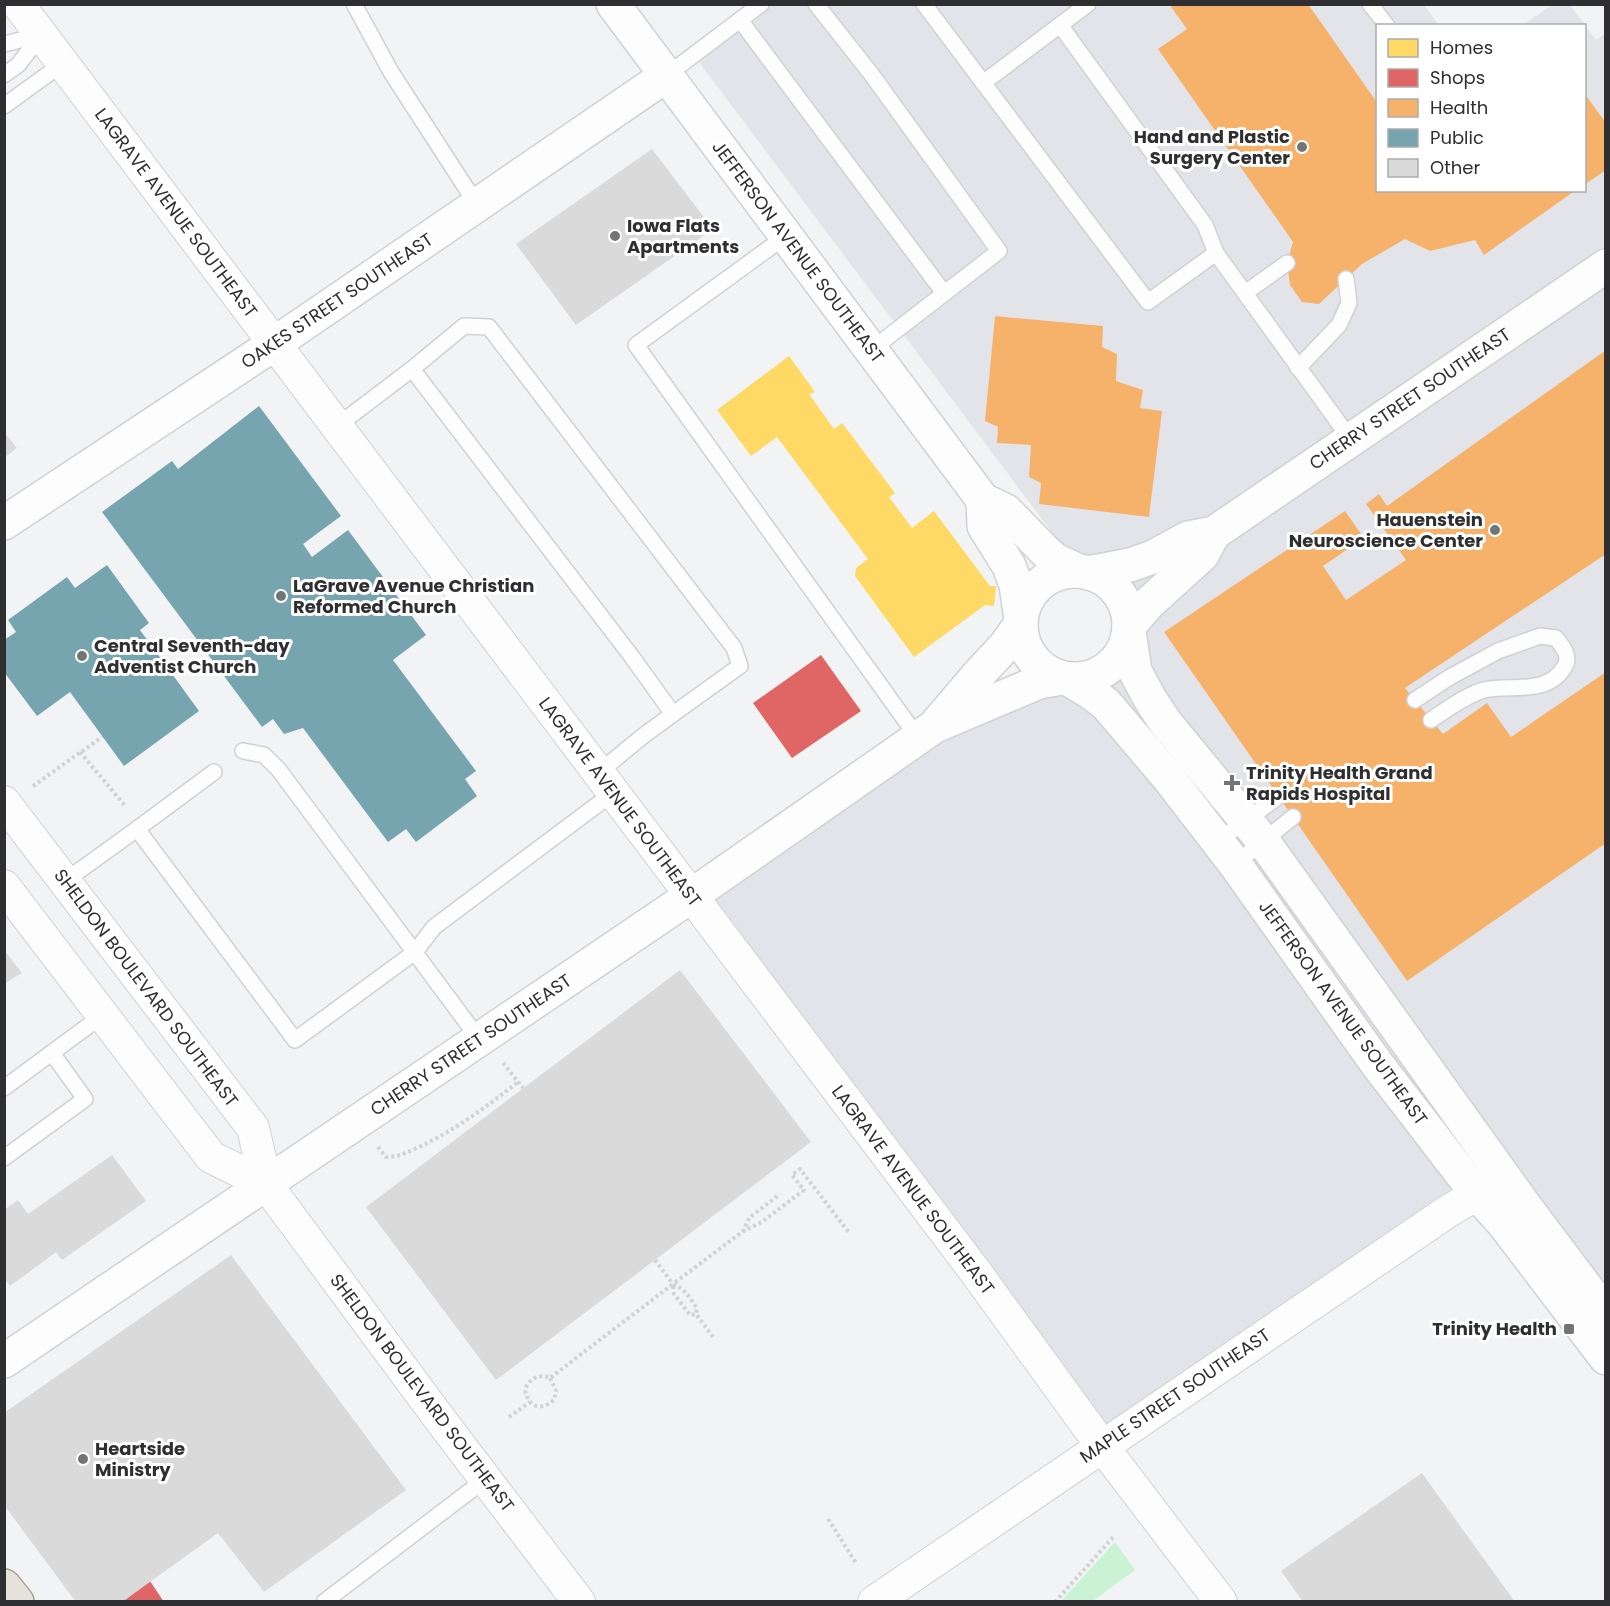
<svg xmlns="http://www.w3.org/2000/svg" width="1610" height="1606" font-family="Poppins,sans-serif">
<rect width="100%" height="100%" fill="#f2f3f4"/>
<!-- built -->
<polygon fill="#e3e4ea" points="751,5 1424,5 1439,25 1378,26 1378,190 1584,190 1584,26 1523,25 1552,5 1570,5 1596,40 1605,34 1605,1327 1493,1181 1102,1446 691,896 1043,658 1084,670 1104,661 1120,623 690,50"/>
<!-- green -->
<polygon fill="#c9f3d4" points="1115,1542 1135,1570 1093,1601 1061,1601"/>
<!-- homes -->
<polygon fill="#ffd966" points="789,356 815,392 809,394 834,429 842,423 895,493 889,497 912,528 934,511 990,586 996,586 994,606 985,605 914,657 855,576 856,568 868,559 777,437 751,456 717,410"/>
<!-- shops -->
<g fill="#e06666">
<polygon points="821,655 861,711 792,758 753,703"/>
<polygon points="150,1581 164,1602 122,1602"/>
</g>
<!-- health -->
<g fill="#f6b26b">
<polygon points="1175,4 1308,4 1378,104 1378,190 1576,190 1484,255 1475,240 1430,251 1405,239 1362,264 1319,304 1302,302 1290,285 1287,263 1293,242 1158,49 1187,29 1171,7"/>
<polygon points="1584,93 1606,123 1606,170 1584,185"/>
<polygon points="995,316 1103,326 1102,347 1117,354 1116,381 1143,390 1140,408 1162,411 1149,517 1039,504 1041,483 1029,477 1031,445 997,443 998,427 985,421"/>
<polygon points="1606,350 1606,554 1405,688 1443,734 1487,703 1511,737 1606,672 1606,843 1407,981 1164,632 1345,511 1364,538 1323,566 1346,600 1406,560 1366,504 1379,494 1387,506"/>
</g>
<!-- public -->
<g fill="#76a5af">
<polygon points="259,406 341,516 303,544 312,557 348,530 426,635 393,660 476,771 465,779 477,796 416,842 406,829 388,842 303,728 284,734 273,719 262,727 102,512 172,461 178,469"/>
<polygon points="107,565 149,623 140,630 199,711 124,766 70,692 37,716 4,672 4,640 16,632 8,620 67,577 75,588"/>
</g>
<!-- building -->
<g fill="#dadada">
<polygon points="652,149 713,229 576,325 516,244"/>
<polygon points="4,432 17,448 4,458"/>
<polygon points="4,950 22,973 4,984"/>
<polygon points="680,970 811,1142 496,1380 366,1207"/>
<polygon points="112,1155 146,1201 62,1260 56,1252 10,1286 4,1278 4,1210 18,1200 28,1214"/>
<polygon points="231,1255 406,1490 264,1592 218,1533 122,1602 76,1602 4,1505 4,1413"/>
<polygon points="1422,1473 1515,1602 1303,1602 1281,1571"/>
</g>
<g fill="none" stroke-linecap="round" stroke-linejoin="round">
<!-- lane casing -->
<g stroke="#d0d1d2" stroke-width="18">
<g id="lane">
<polyline points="354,4 391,72 477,205"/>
<polyline points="816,4 872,75 999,251 871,350"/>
<polyline points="924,4 1148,302 1216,253 1351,440"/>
<polyline points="1370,4 1387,26"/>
<polyline points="740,20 944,293"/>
<polyline points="1060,25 1205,225 1216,253"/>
<polyline points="4,44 41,35"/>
<polyline points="4,75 18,65 41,35"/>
<polyline points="667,75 761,4"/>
<polyline points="983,83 1088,4"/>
<polyline points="4,106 62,64"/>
<polyline points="786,236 636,345 918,738"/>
<polyline points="1245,293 1287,263"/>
<polyline points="1298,368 1339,325 1349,303 1346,279"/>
<polyline points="337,426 412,369 464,326 489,327 734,648 740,666 673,714 632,657 412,369"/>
<path d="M 1415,700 L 1450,677 L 1498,651 L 1540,636 L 1556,638 C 1562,646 1571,656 1565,666 C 1548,696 1512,684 1484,690 C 1466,695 1446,710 1431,720"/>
<polyline points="243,751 264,755 279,770 479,1039"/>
<polyline points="598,773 643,736 673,714"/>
<polyline points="137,829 214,772"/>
<polyline points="1218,841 1279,796"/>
<polyline points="1235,864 1293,817"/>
<polyline points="65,881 137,829 295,1040 415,952 434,927 613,793"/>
<polyline points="4,1088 103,1015"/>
<polyline points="4,1158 85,1099 52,1053"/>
<polyline points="324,1602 487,1478"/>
</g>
</g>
<!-- street casing -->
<g stroke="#d0d1d2" stroke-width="34">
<g id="street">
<polyline points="18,4 977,1274 1102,1446 1221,1602"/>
<polyline points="4,802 253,1128 266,1184 439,1418 579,1602"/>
<polyline points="4,886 211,1157 266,1184"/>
<polyline points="874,1602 1447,1212 1477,1194"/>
</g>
</g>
<!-- secondary casing -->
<g stroke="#d0d1d2" stroke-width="36">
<g id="secondary">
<polyline points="613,4 983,500 1006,511 1045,551 1055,560 1079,571"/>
<polyline points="983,500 984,526 1009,566 1016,585 1021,619"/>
<polyline points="4,523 274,344 667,75"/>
<circle cx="1075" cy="625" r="54"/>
<polyline points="1088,573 1130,565 1153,557 1188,538 1214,533 1606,266"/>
<polyline points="1129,626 1149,603 1202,555 1214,533"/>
<polyline points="1129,632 1135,671 1150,699 1165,722 1263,841 1527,1209 1606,1314"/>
<polyline points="1070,680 1090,692 1106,704 1168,777 1235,864 1377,1064 1477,1194 1504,1224 1606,1358"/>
<polyline points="938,722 979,674 1005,646 1020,625"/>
<polyline points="4,1361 691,896 935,726 1039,682 1062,678"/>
</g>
</g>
<!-- primary casing -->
<g stroke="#a7a293" stroke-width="36">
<polyline id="primary" points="4,1586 17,1602"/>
</g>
<!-- path -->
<g stroke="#d2d2d3" stroke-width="4" stroke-dasharray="3 3" stroke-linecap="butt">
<polyline points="80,752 126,807"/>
<polyline points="33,786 102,737"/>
<polyline points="503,1063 523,1088"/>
<path d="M 378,1147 L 386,1157 C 398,1157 406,1153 417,1148 C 454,1131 486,1107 518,1082"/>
<polyline points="743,1232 749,1218 780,1194"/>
<polyline points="655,1260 673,1284"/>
<path d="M 713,1337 L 696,1314 L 697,1308 C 690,1298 685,1289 673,1284 L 742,1232 L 762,1222 L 804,1190 L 792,1175 L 800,1169 L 850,1234"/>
<path d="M 550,1378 L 556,1391 L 554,1400 C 541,1411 529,1408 525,1390 C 528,1379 539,1373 550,1378 L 673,1284 L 674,1294 L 690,1315 L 696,1314"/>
<polyline points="509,1417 530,1402"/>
<polyline points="828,1519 856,1563"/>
<polyline points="1055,1602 1115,1535"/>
</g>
<!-- lane -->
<use href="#lane" stroke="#fdfdfd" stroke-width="15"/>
<!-- street -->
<use href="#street" stroke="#fdfdfd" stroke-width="32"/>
<!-- secondary -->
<use href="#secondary" stroke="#fdfdfd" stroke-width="33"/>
<!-- primary -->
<use href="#primary" stroke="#e5e2d9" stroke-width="33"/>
</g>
<!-- markers -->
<g fill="#737475" stroke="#fff" stroke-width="2">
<circle cx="1302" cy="147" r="6"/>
<circle cx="615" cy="236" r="6"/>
<circle cx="1495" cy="530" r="6"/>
<circle cx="281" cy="596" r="6"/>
<circle cx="82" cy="656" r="6"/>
<path d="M1229 774h6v6h6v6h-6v6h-6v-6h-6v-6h6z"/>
<rect x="1563" y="1323" width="12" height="12" rx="3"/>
<circle cx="83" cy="1459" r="6"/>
</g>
<g text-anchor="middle" stroke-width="6" stroke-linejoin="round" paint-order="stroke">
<!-- poi labels -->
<g font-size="18" font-weight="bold" fill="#2f2f31" stroke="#fff" text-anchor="start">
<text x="1290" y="143" text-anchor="end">Hand and Plastic<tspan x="1290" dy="21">Surgery Center</tspan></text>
<text x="627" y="232">Iowa Flats<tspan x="627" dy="21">Apartments</tspan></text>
<text x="1483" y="526" text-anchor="end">Hauenstein<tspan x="1483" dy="21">Neuroscience Center</tspan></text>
<text x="293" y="592">LaGrave Avenue Christian<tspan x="293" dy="21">Reformed Church</tspan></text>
<text x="94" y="652">Central Seventh-day<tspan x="94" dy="21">Adventist Church</tspan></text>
<text x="1246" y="779">Trinity Health Grand<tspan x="1246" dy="21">Rapids Hospital</tspan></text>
<text x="1557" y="1335" text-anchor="end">Trinity Health</text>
<text x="95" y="1455">Heartside<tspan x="95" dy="21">Ministry</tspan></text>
</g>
<!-- street labels -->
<g font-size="18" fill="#2f2f31" stroke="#fff">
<text transform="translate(176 213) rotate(53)" y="6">LAGRAVE AVENUE SOUTHEAST</text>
<text transform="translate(798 252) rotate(53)" y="6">JEFFERSON AVENUE SOUTHEAST</text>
<text transform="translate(337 301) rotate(-34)" y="6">OAKES STREET SOUTHEAST</text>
<text transform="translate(1410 399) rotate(-34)" y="6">CHERRY STREET SOUTHEAST</text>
<text transform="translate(620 802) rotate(53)" y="6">LAGRAVE AVENUE SOUTHEAST</text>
<text transform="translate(146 988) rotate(53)" y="6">SHELDON BOULEVARD SOUTHEAST</text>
<text transform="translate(1343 1013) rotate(54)" y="6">JEFFERSON AVENUE SOUTHEAST</text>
<text transform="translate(471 1045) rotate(-34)" y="6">CHERRY STREET SOUTHEAST</text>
<text transform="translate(913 1190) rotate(53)" y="6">LAGRAVE AVENUE SOUTHEAST</text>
<text transform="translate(422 1393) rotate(53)" y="6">SHELDON BOULEVARD SOUTHEAST</text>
<text transform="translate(1175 1396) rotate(-34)" y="6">MAPLE STREET SOUTHEAST</text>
</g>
</g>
<!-- border -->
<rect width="1610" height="1606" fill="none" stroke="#2f2f31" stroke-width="12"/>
<!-- legend -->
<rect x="1376" y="24" width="210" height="168" fill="#ffffff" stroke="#acacad" stroke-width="1.5"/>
<rect x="1388" y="39" width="30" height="18" fill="#ffd966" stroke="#acacad" stroke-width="1.5"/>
<text x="1430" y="54" font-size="18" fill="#2f2f31">Homes</text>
<rect x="1388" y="69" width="30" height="18" fill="#e06666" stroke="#acacad" stroke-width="1.5"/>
<text x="1430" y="84" font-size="18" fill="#2f2f31">Shops</text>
<rect x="1388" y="99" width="30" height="18" fill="#f6b26b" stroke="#acacad" stroke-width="1.5"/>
<text x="1430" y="114" font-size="18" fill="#2f2f31">Health</text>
<rect x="1388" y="129" width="30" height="18" fill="#76a5af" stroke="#acacad" stroke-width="1.5"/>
<text x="1430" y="144" font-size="18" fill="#2f2f31">Public</text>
<rect x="1388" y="159" width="30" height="18" fill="#dadada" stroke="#acacad" stroke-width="1.5"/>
<text x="1430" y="174" font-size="18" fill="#2f2f31">Other</text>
</svg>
